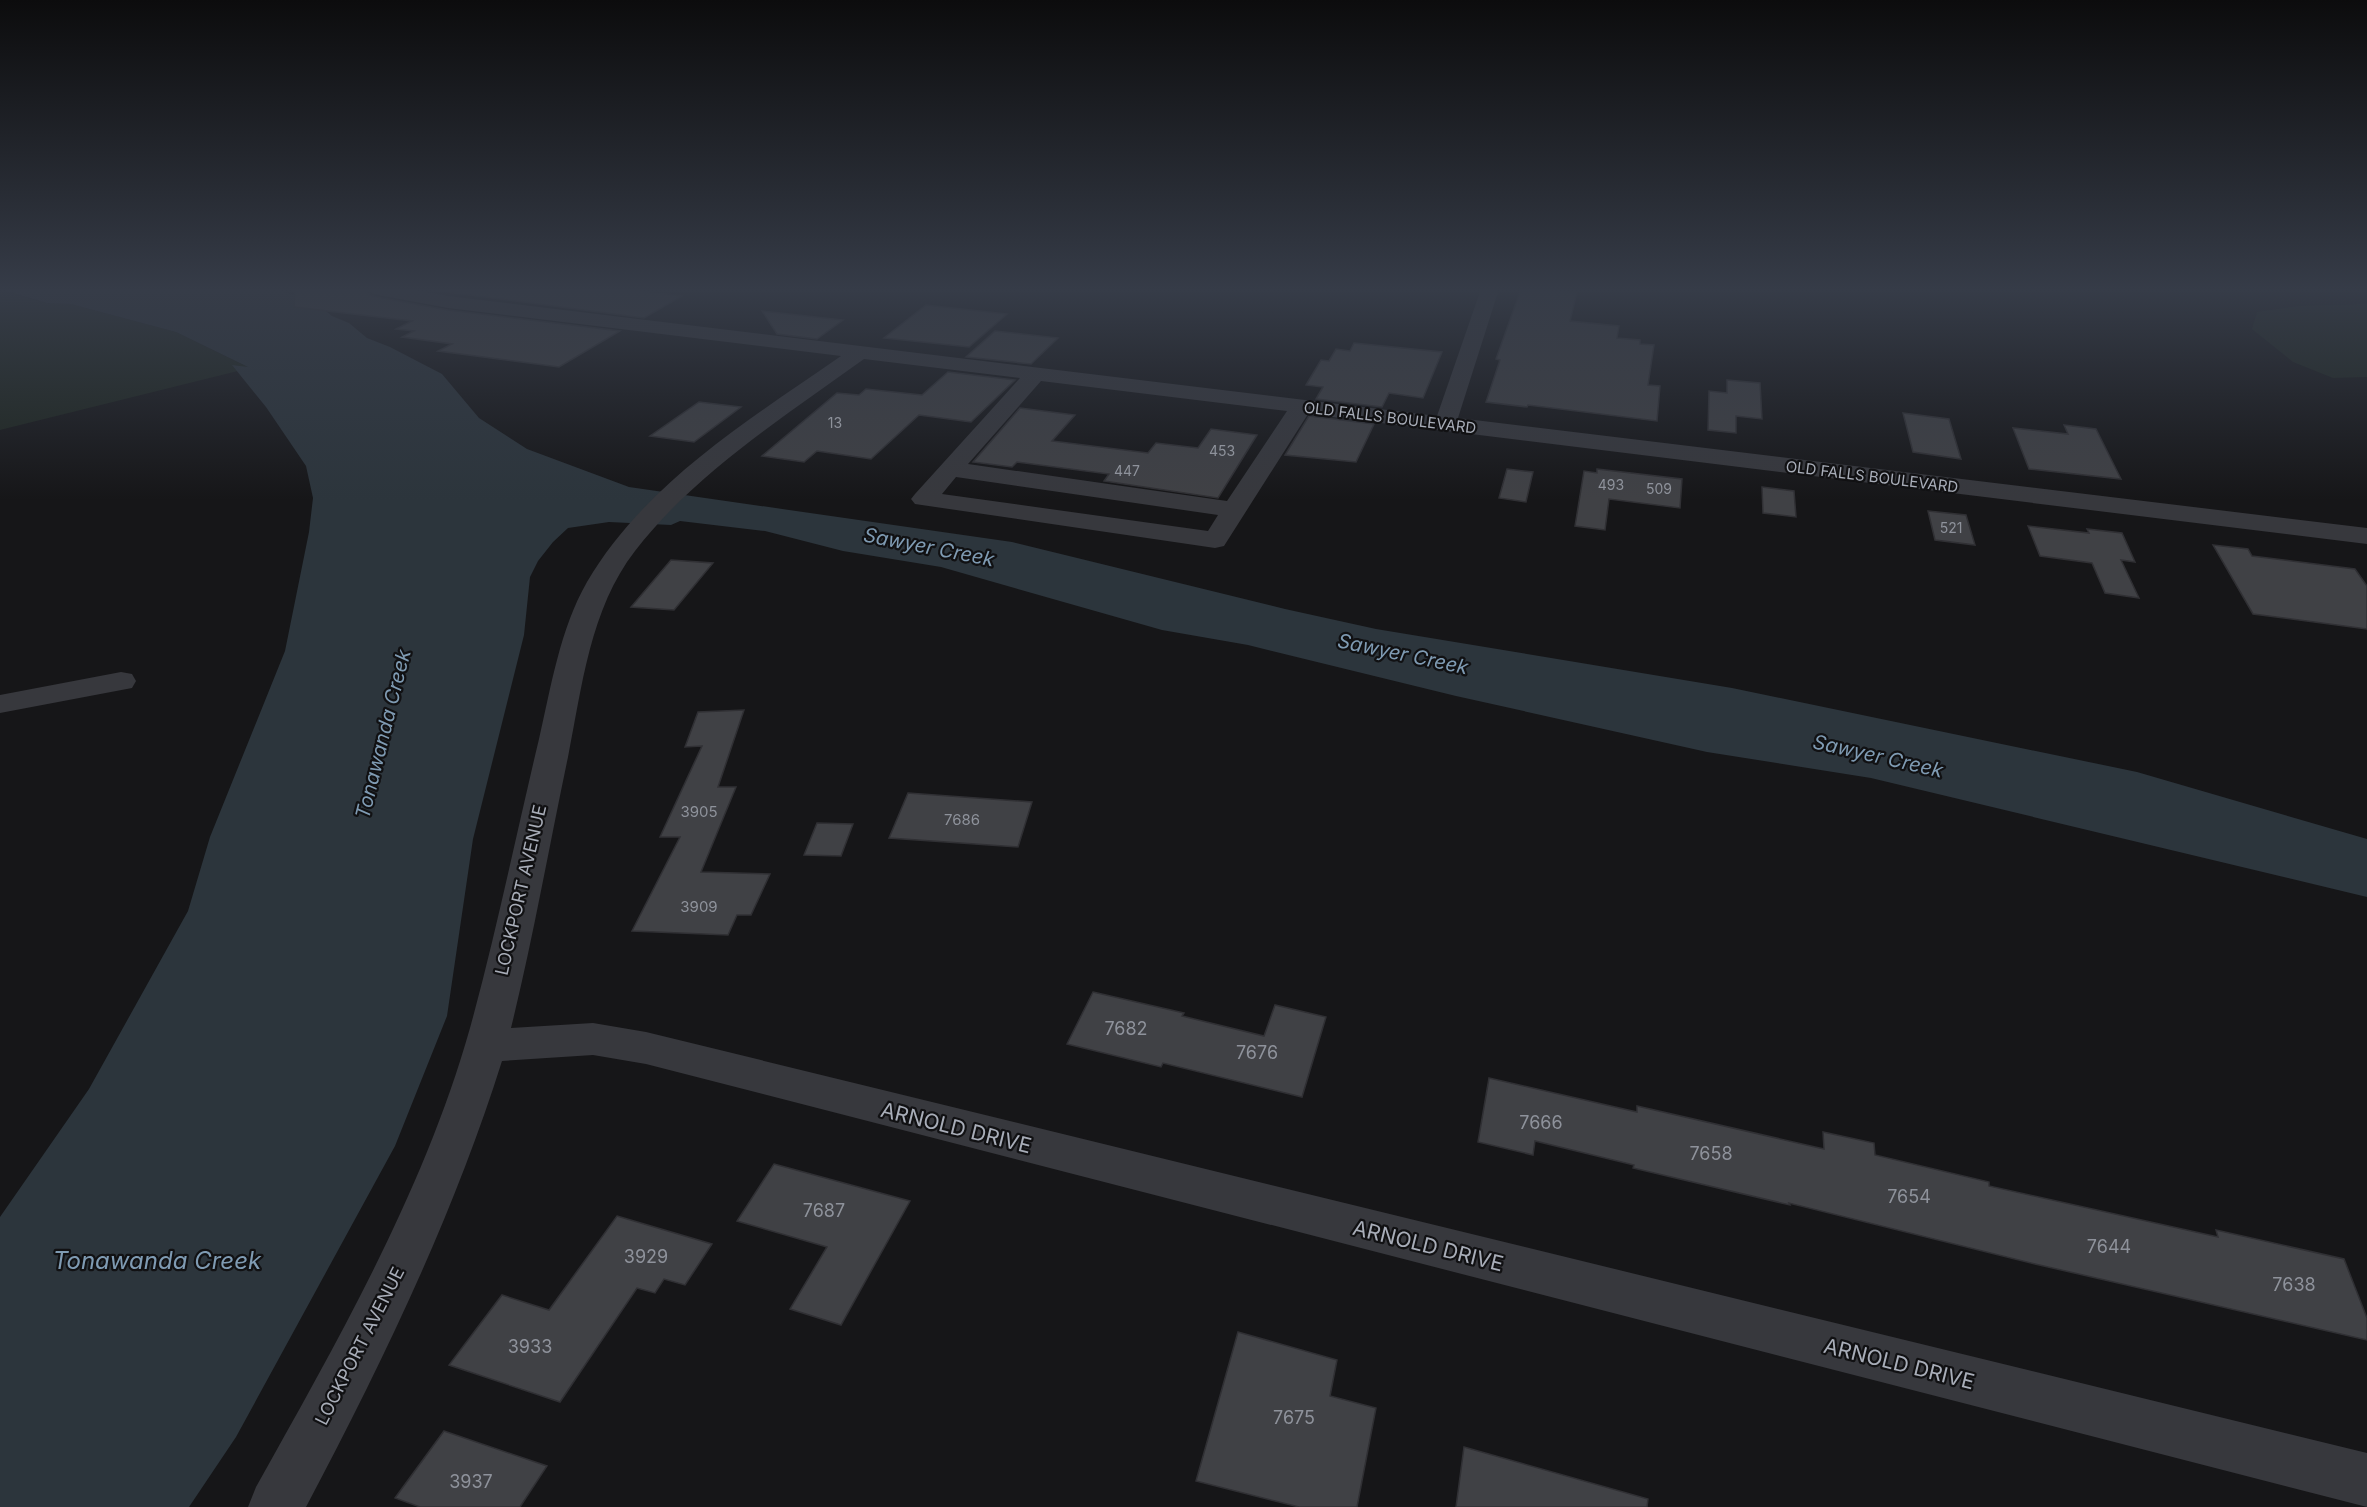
<svg xmlns="http://www.w3.org/2000/svg" width="2367" height="1507" font-family="Inter,sans-serif">
<rect width="100%" height="100%" fill="#161618"/>
<!-- green -->
<g fill="#1e261f">
<polygon points="0,291 47,303 71,304 176,332 250,368 0,430"/>
<polygon points="2367,304 2367,377 2333,378 2293,362 2252,329 2257,312 2299,306"/>
</g>
<!-- water -->
<polygon fill="#2c353c" points="0,289 277,289 316,303 332,316 349,323 367,338 390,347 442,374 479,418 527,449 629,487 1012,542 1285,609 1376,629 1732,688 2137,772 2367,839 2367,897 1871,778 1707,752 1456,696 1248,645 1162,630 941,567 843,551 765,531 680,521 671,525 609,522 568,528 553,542 538,561 530,577 524,635 473,839 447,1016 395,1146 236,1437 189,1507 0,1507 0,1217 89,1089 188,911 210,837 285,651 309,532 313,498 306,466 266,407 232,365 248,367 176,332 71,304 47,303"/>
<!-- building -->
<g fill="#404145" stroke="#303034" stroke-width="1.5">
<polygon points="295,289 367,289 370,295 377,297 448,310 620,331 559,367 438,351 452,344 402,337 414,331 396,329 412,321 294,307"/>
<polygon points="424,289 627,289 682,296 644,318"/>
<polygon points="1521,289 1577,292 1570,321 1619,326 1617,338 1640,340 1640,344 1654,345 1648,385 1660,386 1657,421 1528,405 1527,407 1486,402 1500,360 1496,359"/>
<polygon points="926,305 1007,314 969,347 884,338"/>
<polygon points="762,311 843,320 817,339 777,334"/>
<polygon points="995,331 1058,338 1031,364 966,357"/>
<polygon points="1354,343 1442,352 1423,398 1389,393 1382,407 1316,399 1323,387 1306,385 1321,360 1329,361 1336,349 1350,351"/>
<polygon points="948,372 1015,380 971,422 919,415 871,459 817,451 804,462 762,456 837,393 859,395 866,389 922,395"/>
<polygon points="1727,380 1760,383 1762,419 1736,416 1736,433 1708,430 1709,391 1727,393"/>
<polygon points="699,402 741,407 694,442 650,436"/>
<polygon points="1020,408 1075,415 1052,441 1148,453 1156,443 1198,448 1211,429 1257,435 1218,498 1104,481 1109,474 1017,462 1012,467 973,462"/>
<polygon points="1903,413 1949,419 1961,459 1913,452"/>
<polygon points="1309,416 1374,424 1356,462 1285,455"/>
<polygon points="2064,425 2096,429 2121,479 2029,469 2013,428 2068,434"/>
<polygon points="1507,469 1533,472 1526,502 1499,498"/>
<polygon points="1597,469 1682,479 1680,508 1609,499 1605,530 1575,526 1584,471 1597,473"/>
<polygon points="1762,487 1794,491 1796,517 1763,513"/>
<polygon points="1928,511 1966,515 1975,545 1935,540"/>
<polygon points="2028,526 2089,533 2087,529 2122,533 2135,562 2121,560 2139,598 2105,593 2092,563 2040,556"/>
<polygon points="2213,545 2248,549 2252,556 2355,569 2367,586 2367,629 2253,614"/>
<polygon points="671,560 713,563 674,610 631,607"/>
<polygon points="744,710 718,787 736,787 701,872 770,874 751,915 737,915 728,935 632,931 680,837 660,837 702,746 685,747 698,712"/>
<polygon points="908,793 1032,802 1018,847 889,838"/>
<polygon points="817,823 853,824 841,856 804,855"/>
<polygon points="1093,992 1184,1013 1182,1016 1264,1036 1275,1005 1326,1017 1302,1097 1163,1063 1161,1067 1067,1044"/>
<polygon points="1489,1078 1637,1112 1637,1106 1824,1149 1823,1132 1874,1143 1875,1155 1989,1182 1989,1186 2218,1237 2216,1230 2344,1259 2367,1318 2367,1340 2035,1264 1789,1203 1790,1205 1633,1168 1634,1165 1535,1141 1533,1155 1478,1142"/>
<polygon points="774,1164 910,1201 841,1325 790,1309 827,1247 737,1221"/>
<polygon points="617,1216 712,1244 685,1285 664,1279 655,1293 637,1288 560,1402 449,1365 502,1295 549,1310"/>
<polygon points="1238,1332 1337,1360 1330,1396 1376,1408 1357,1507 1299,1507 1196,1481"/>
<polygon points="444,1431 547,1466 520,1507 420,1507 395,1498"/>
<polygon points="1464,1447 1648,1499 1647,1507 1456,1507"/>
</g>
<g fill="none" stroke-linecap="round" stroke-linejoin="round">
<!-- minor -->
<g fill="#37383d" fill-rule="evenodd">
<path d="M 369,289 L 410,289 L 448,296 L 1437,416 L 1481,289 L 1499,289 L 1458,418 L 2367,528 L 2367,544 L 1308,414 L 1224,546 L 1215,548 L 915,504 L 911,499 L 915,494 L 1020,378 L 864,359 C 784,417 696,472 635,551 C 590,609 582,687 568,757 C 549,847 533,939 511,1028 L 593,1023 L 646,1032 L 2367,1453 L 2367,1507 L 646,1064 L 593,1055 L 502,1061 C 453,1217 382,1363 306,1507 L 248,1507 L 256,1487 C 338,1340 424,1191 470,1028 C 496,934 516,835 539,739 C 551,687 560,629 587,582 C 645,483 749,420 841,356 L 448,308 L 378,295 L 371,293 ZM 1041,381 L 1287,411 L 1227,501 L 968,464 ZM 956,477 L 1218,515 L 1208,531 L 942,494 Z"/>
<polygon points="121,672 132,674 136,681 132,688 0,713 0,695"/>
</g>
</g>
<!-- sky -->
<linearGradient id="sky" x2="0" y2="1"><stop stop-color="#0c0c0d"/><stop offset="0.58" stop-color="#363c48"/><stop offset="1" stop-color="#363c48" stop-opacity="0"/></linearGradient>
<rect width="2367" height="500" fill="url(#sky)"/>
<g text-anchor="middle" stroke-width="4.5" stroke-linejoin="round" paint-order="stroke">
<!-- far-number labels -->
<g font-size="14" fill="#8e929b">
<text x="835" y="428">13</text>
<text x="1222" y="456">453</text>
<text x="1127" y="476">447</text>
<text x="1611" y="490">493</text>
<text x="1659" y="494">509</text>
<text x="1951" y="533">521</text>
</g>
<!-- far-street labels -->
<g font-size="15" fill="#a8adb8" stroke="#111113">
<text transform="translate(1390 418) rotate(7)" y="5">OLD FALLS BOULEVARD</text>
<text transform="translate(1872 477) rotate(7)" y="5">OLD FALLS BOULEVARD</text>
</g>
<!-- number labels -->
<g font-size="15" fill="#8e929b">
<text x="699" y="817">3905</text>
<text x="962" y="825">7686</text>
<text x="699" y="912">3909</text>
</g>
<!-- street labels -->
<g font-size="18" fill="#a8adb8" stroke="#111113">
<text transform="translate(521 890) rotate(-77)" y="6">LOCKPORT AVENUE</text>
<text transform="translate(360 1346) rotate(-63)" y="6">LOCKPORT AVENUE</text>
</g>
<!-- near-number labels -->
<g font-size="18" fill="#8e929b">
<text x="1126" y="1035">7682</text>
<text x="1257" y="1059">7676</text>
<text x="1541" y="1129">7666</text>
<text x="1711" y="1160">7658</text>
<text x="1909" y="1203">7654</text>
<text x="824" y="1217">7687</text>
<text x="2109" y="1253">7644</text>
<text x="646" y="1263">3929</text>
<text x="2294" y="1291">7638</text>
<text x="530" y="1353">3933</text>
<text x="1294" y="1424">7675</text>
<text x="471" y="1488">3937</text>
</g>
<!-- water labels -->
<g font-size="20" font-style="italic" fill="#7f9bb3" stroke="#111113">
<text transform="translate(929 547) rotate(11)" y="7">Sawyer Creek</text>
<text transform="translate(1403 654) rotate(12)" y="7">Sawyer Creek</text>
<text transform="translate(383 734) rotate(-76)" y="7">Tonawanda Creek</text>
<text transform="translate(1878 756) rotate(13)" y="7">Sawyer Creek</text>
</g>
<!-- near-street labels -->
<g font-size="21" fill="#a8adb8" stroke="#111113">
<text transform="translate(956 1128) rotate(14)" y="7">ARNOLD DRIVE</text>
<text transform="translate(1428 1246) rotate(14)" y="7">ARNOLD DRIVE</text>
<text transform="translate(1899 1364) rotate(14)" y="7">ARNOLD DRIVE</text>
</g>
<!-- near-water labels -->
<g font-size="24" font-style="italic" fill="#7f9bb3" stroke="#111113">
<text x="157" y="1269">Tonawanda Creek</text>
</g>
</g>
</svg>
